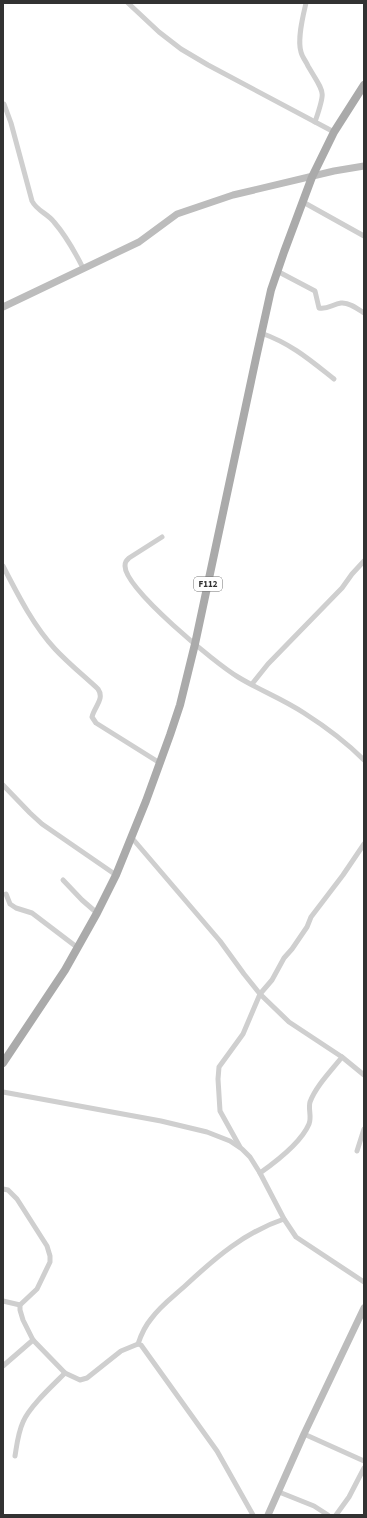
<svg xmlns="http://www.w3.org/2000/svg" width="367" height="1518" font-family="'Source Sans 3',sans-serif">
<rect width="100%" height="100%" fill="#fff"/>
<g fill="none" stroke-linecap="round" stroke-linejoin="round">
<!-- street -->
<g stroke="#cfcfcf" stroke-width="5">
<polyline points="128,3 159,32 181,49 208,65 334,132"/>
<path d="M 306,3 C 303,16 297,39 301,52 C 302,57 306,61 308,66 C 325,95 326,89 315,122"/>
<path d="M 4,104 L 11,123 L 32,201 C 37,211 47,213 54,222 C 66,236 75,252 83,268"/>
<polyline points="303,202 364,236"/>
<path d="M 277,271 L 315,291 L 319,308 C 327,310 333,304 341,303 C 349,302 358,309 364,313"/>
<path d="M 261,333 C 292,344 310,360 334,379"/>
<path d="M 162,537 L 129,558 C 126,561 125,562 125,566 C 125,589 216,664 238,677 C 259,690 283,699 304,713 C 326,727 346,742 364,760"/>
<path d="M 3,566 C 18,595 33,625 55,649 C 68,663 84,676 98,689 C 105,699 94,707 92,717 L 96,723 L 160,763"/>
<polyline points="252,684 268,664 342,588 352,574 364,561"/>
<polyline points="3,785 30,813 42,824 116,875"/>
<polyline points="132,838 220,941 244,974 260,994 289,1022 342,1057 364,1075"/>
<polyline points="63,880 82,900 97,913"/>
<polyline points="6,894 10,904 16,908 32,913 78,948"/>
<polyline points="3,1092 161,1121 207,1132 230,1141 242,1149 250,1157 260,1173 284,1219 296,1237 364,1282"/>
<polyline points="240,1147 220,1111 218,1079 219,1067 243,1034 260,994 272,980 284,958 292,949 307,927 311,917 343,875 364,844"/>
<polyline points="357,1151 364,1129"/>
<path d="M 260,1173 C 277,1161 301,1143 309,1124 C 312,1117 308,1109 310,1102 C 316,1086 331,1071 342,1057"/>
<path d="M 3,1189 L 8,1190 L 17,1199 L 47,1246 L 50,1256 L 50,1262 L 37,1289 L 20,1305 L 20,1310 L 23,1320 L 33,1340 L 65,1373 L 80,1380 L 87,1378 L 121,1351 L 138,1344 C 141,1335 145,1326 151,1319 C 160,1306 174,1296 186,1285 C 215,1258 245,1232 284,1219"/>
<polyline points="3,1301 20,1305"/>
<polyline points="138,1344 141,1345 217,1451 253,1515"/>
<polyline points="3,1366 33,1340"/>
<polyline points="304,1434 364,1461"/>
<path d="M 15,1456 C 17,1444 18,1433 23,1422 C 29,1407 52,1386 65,1373"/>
<polyline points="279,1492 314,1506 328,1515"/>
<polyline points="336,1515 349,1497 364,1468"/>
</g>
<!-- secondary -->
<g stroke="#bcbcbc" stroke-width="7">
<polyline points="3,307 139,242 177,214 233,195 334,171 364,166"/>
<polyline points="268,1515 304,1434 364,1308"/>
</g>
<!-- primary -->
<polyline stroke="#aaa" stroke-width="8" points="3,1063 65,970 97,913 116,875 146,801 170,735 180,705 195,644 256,358 271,290 284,252 312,177 334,132 364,85"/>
</g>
<g text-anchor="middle" stroke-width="4" stroke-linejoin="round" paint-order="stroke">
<!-- shield labels -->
<rect fill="#fff" stroke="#707070" stroke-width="1" x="194" y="577" width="28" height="14" rx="3"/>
<g font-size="9" font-weight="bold" fill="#323232">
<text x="208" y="587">F112</text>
</g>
</g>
<!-- border -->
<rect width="367" height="1518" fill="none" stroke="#323232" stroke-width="8"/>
</svg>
